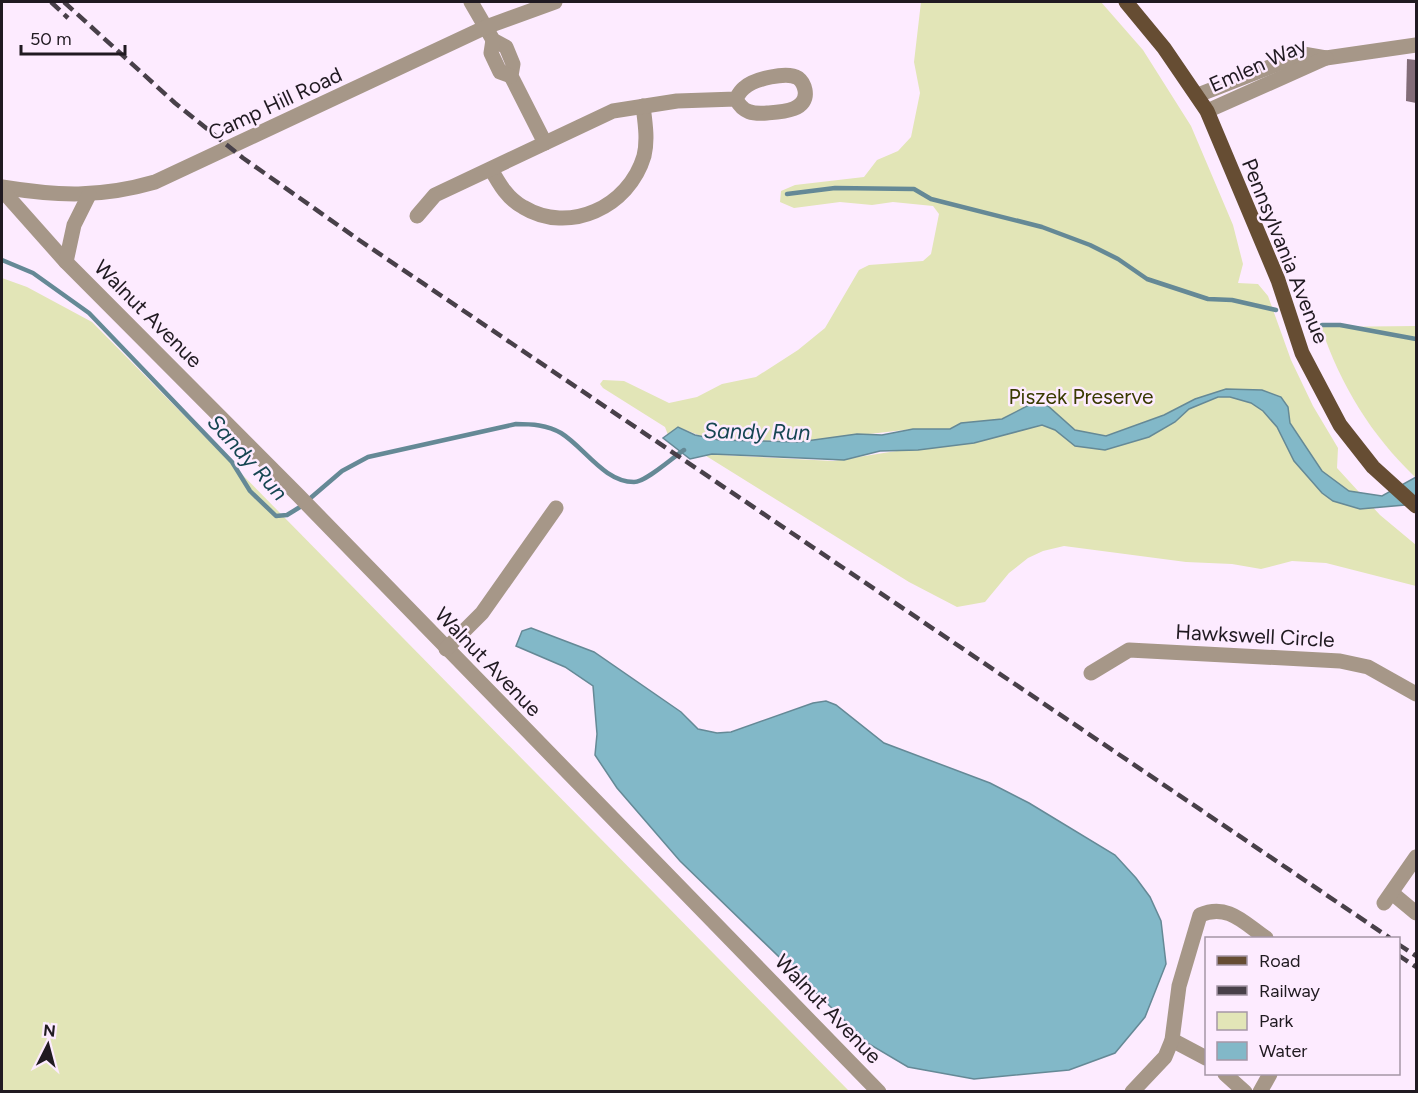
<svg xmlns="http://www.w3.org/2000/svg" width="1418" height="1093" font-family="Figtree,sans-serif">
<rect width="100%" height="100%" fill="#fdebff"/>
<!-- green -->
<g fill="#e2e5b7">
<polygon points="921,2 1101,2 1143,50 1191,126 1233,225 1243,264 1238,283 1258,284 1268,296 1291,360 1313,406 1338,448 1337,468 1380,515 1416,545 1416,586 1326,563 1292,561 1261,569 1232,564 1186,562 1064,546 1043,551 1028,558 1009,573 985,602 957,607 909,582 703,454 833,461 909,449 913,429 799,442 776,440 747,442 706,438 678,427 668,435 665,427 603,388 600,384 603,380 624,381 669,403 697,397 722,384 756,377 798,350 825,328 859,270 869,265 923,261 931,254 939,214 933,206 893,202 872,205 840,202 794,208 780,202 781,191 795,185 864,177 877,160 898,151 911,137 920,93 914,62"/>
<polygon points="2,278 27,287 92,322 849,1091 2,1091"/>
<path d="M 1416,326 L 1416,478 C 1371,435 1341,386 1321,327 Z"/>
</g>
<!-- water -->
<g fill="#82b8c8" stroke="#658996" stroke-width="1.5">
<polygon points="1226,389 1262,390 1281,397 1288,407 1290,423 1322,471 1349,491 1382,496 1416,477 1416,504 1360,509 1333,501 1322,493 1294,461 1277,427 1263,411 1251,403 1230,397 1218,397 1189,409 1175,422 1149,437 1105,450 1075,446 1055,430 1042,425 974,443 918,450 880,451 844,460 712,454 690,459 663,438 678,427 695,435 719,440 799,442 857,434 882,435 913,429 950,429 961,423 1002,419 1031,404 1039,403 1048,406 1075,430 1106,436 1164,415 1195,399"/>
<polygon points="531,628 594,652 681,712 698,729 717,733 731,732 813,703 826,701 836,705 884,743 990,783 1029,803 1115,855 1136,878 1150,897 1161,921 1166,964 1145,1017 1115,1053 1069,1070 974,1079 908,1067 869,1044 680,861 617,788 595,755 597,734 593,686 565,667 516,646 522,631"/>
</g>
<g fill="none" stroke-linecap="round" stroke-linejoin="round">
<!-- stream -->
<g stroke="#658996" stroke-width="4.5">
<polyline points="787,194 835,188 914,189 931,199 1042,227 1090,245 1118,259 1147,279 1208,299 1232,300 1276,310"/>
<path d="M 2,260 L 33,273 L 89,313 L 232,462 L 250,491 L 276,516 L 287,515 L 300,507 L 342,471 L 368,457 L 516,424 C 532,424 547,425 561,433 C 584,447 604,482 634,482 C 646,482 673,457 684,450"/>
<polyline points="1322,325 1340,325 1416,339"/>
</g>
</g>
<!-- building -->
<polygon fill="#826c78" points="1407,59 1416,60 1416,103 1406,101"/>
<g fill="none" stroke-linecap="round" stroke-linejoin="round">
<!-- minor -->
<g stroke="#a69788" stroke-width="15">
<polyline points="471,2 493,40 506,47 513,64 511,76 545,143"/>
<polyline points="493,40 491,53 500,72 511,76"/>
<polyline points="1198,95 1303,54 1326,58 1416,45"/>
<polyline points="1207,111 1326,58"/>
<path d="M 491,169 C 499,184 508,199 523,207 C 569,235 629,207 644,156 C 648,140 645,122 643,106"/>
<path d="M 2,187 C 57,196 100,198 155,182 L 486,27 L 555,2"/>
<polyline points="2,190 66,262 298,495 879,1092"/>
<path d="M 417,216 L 435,195 L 613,111 L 677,101 L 736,99 C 743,113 753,114 767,113 C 781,112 809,111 805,90 C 804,85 802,81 798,78 C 787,71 754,79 744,88 C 740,91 738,95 736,99"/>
<polyline points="66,262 74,225 89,195"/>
<polyline points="446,649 482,613 556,508"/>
<polyline points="1091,673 1129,650 1340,661 1368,667 1416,694"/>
<polyline points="1392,893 1416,913"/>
<polyline points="1384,903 1416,857"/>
<polyline points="1172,1040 1206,1058"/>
<polyline points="1225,1074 1245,1092"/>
<path d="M 1132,1092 L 1165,1057 L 1172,1040 L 1179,986 L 1200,915 C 1228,903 1244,923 1266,938"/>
<polyline points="1260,1092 1270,1074"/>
</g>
<!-- major -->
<polyline stroke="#664d33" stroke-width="15" points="1126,2 1164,48 1207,111 1278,280 1302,353 1340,425 1373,467 1416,506"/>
<!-- rail -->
<g stroke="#484049" stroke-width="4.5" stroke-dasharray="12 6" stroke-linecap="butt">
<polyline points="51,2 68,18"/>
<polyline points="64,2 175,103 243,158 359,240 1390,938"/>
<polyline points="1398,944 1416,956"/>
<polyline points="1398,955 1416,967"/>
</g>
</g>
<g text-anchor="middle" stroke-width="5" stroke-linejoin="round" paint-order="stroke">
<!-- street labels -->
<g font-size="21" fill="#201a21" stroke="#fdebff">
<text transform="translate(1258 65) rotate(-24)" y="7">Emlen Way</text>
<text transform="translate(275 104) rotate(-25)" y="7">Camp Hill Road</text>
<text transform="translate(1285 251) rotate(68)" y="7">Pennsylvania Avenue</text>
<text transform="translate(148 314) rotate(45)" y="7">Walnut Avenue</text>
<text transform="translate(1255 636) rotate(3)" y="7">Hawkswell Circle</text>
<text transform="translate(488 662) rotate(46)" y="7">Walnut Avenue</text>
<text transform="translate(828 1009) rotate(46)" y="7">Walnut Avenue</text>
</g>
<!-- park labels -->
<g font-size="21" fill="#393a01" stroke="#fdebff">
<text x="1081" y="404">Piszek Preserve</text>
</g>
<!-- water labels -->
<g font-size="22" font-style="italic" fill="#164652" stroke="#fdebff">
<text transform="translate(757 431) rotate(1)" y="8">Sandy Run</text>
<text transform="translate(248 457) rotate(48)" y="8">Sandy Run</text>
</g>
</g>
<!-- border -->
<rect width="1418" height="1093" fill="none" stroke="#201a21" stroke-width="6"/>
<!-- legend -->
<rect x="1205" y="937" width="195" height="138" fill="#fdebff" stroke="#a597a6" stroke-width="1.5"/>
<rect x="1217" y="956" width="30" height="9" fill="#664d33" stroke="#a597a6" stroke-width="1.5"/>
<text x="1259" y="967" font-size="18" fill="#201a21">Road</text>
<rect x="1217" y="986" width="30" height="9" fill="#484049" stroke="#a597a6" stroke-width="1.5"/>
<text x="1259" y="997" font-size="18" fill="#201a21">Railway</text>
<rect x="1217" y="1012" width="30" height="18" fill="#e2e5b7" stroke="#a597a6" stroke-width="1.5"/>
<text x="1259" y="1027" font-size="18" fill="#201a21">Park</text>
<rect x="1217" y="1042" width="30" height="18" fill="#82b8c8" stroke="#a597a6" stroke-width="1.5"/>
<text x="1259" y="1057" font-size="18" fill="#201a21">Water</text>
<!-- north arrow -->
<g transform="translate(48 1045) rotate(6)" stroke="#fdebff" stroke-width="4.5" paint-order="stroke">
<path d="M0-4.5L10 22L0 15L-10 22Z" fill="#201a21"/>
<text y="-9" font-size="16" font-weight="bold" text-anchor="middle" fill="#201a21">N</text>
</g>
<!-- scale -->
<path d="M21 45v9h104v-9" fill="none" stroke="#201a21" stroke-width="3"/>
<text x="30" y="45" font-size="18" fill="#201a21" stroke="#fdebff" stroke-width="4.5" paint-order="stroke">50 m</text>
</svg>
